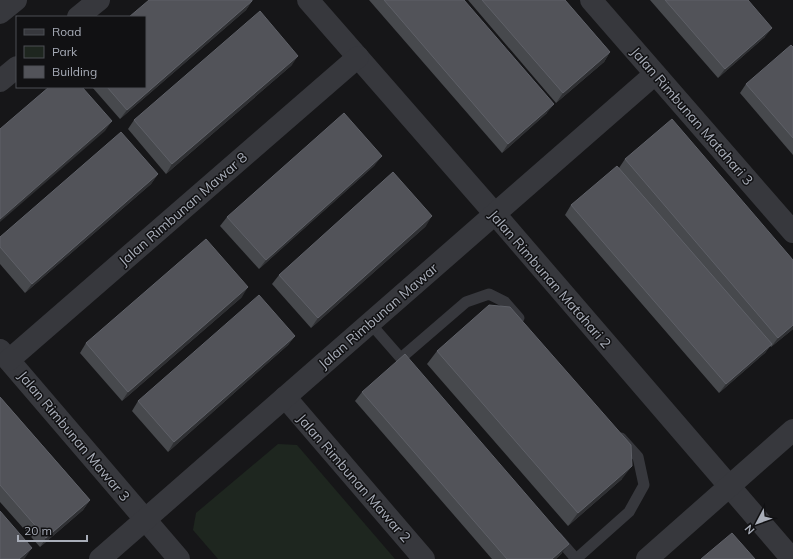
<svg xmlns="http://www.w3.org/2000/svg" width="793" height="559" font-family="Mulish,sans-serif">
<rect width="100%" height="100%" fill="#161618"/>
<!-- green -->
<polygon fill="#1e261f" points="278,444 297,445 395,559 218,559 193,530 196,513"/>
<g fill="none" stroke-linecap="round" stroke-linejoin="round">
<!-- service -->
<g stroke="#37383d" stroke-width="11">
<polyline points="370,323 405,363"/>
<polyline points="401,358 466,302 489,294 505,302 519,318"/>
<polyline points="557,537 576,559"/>
<polyline points="576,559 629,512 644,485 638,457 621,438"/>
</g>
<!-- minor -->
<g stroke="#37383d" stroke-width="22">
<polyline points="308,0 495,214 792,559"/>
<polyline points="591,0 793,232"/>
<polyline points="78,17 99,0"/>
<polyline points="0,81 17,67"/>
<polyline points="0,350 179,559"/>
<polyline points="9,360 358,57"/>
<polyline points="285,397 424,559"/>
<polyline points="100,559 655,74"/>
<polyline points="647,559 793,430"/>
</g>
<!-- tertiary -->
<polyline stroke="#37383d" stroke-width="22" points="0,13 16,0"/>
</g>
<!-- wall -->
<g fill="#47494d">
<polygon points="369,0 464,0 547,113 502,153"/>
<polygon points="468,0 565,0 610,52 604,62 556,103"/>
<polygon points="650,0 748,0 765,37 718,78"/>
<polygon points="252,1 246,10 120,119 92,87 145,87"/>
<polygon points="793,47 793,155 740,93 746,84"/>
<polygon points="292,65 166,174 128,129 134,120"/>
<polygon points="625,159 793,260 793,329 771,347 770,346 765,353 719,393 565,215 571,205 619,168"/>
<polygon points="375,165 259,269 220,226 227,217"/>
<polygon points="158,174 151,184 25,293 0,264 0,237"/>
<polygon points="426,226 311,328 272,284 279,275"/>
<polygon points="242,297 122,401 80,353 86,343"/>
<polygon points="295,336 288,345 168,452 132,411 138,401"/>
<polygon points="437,351 622,479 568,526 427,364"/>
<polygon points="362,392 562,553 556,559 492,559 355,401"/>
<polygon points="0,397 90,500 83,510 40,547 0,502"/>
</g>
<!-- shaded-wall -->
<g fill="#2f3033">
<polygon points="252,1 246,10 120,119 127,110"/>
<polygon points="772,28 765,37 718,78 725,69"/>
<polygon points="610,52 604,62 556,103 563,93"/>
<polygon points="298,56 292,65 166,174 172,164"/>
<polygon points="554,104 547,113 502,153 508,144"/>
<polygon points="112,121 105,131 0,222 0,219"/>
<polygon points="382,156 375,165 259,269 266,260"/>
<polygon points="158,174 151,184 25,293 32,284"/>
<polygon points="432,216 426,226 311,328 318,318"/>
<polygon points="248,287 242,297 122,401 128,392"/>
<polygon points="793,325 793,329 771,347 778,338"/>
<polygon points="295,336 288,345 168,452 174,442"/>
<polygon points="772,344 765,353 719,393 726,384"/>
<polygon points="632,466 622,479 568,526 578,513"/>
<polygon points="90,500 83,510 40,547 46,538"/>
<polygon points="569,544 562,553 556,559 552,559"/>
<polygon points="32,548 25,558 24,559 19,559"/>
</g>
<!-- building -->
<g fill="#525359" stroke="#5f6168">
<polygon points="149,0 252,0 252,1 127,110 107,87 145,87 145,17 129,17"/>
<polygon points="384,0 464,0 554,104 508,144"/>
<polygon points="482,0 565,0 610,52 563,93"/>
<polygon points="665,0 748,0 772,28 725,69"/>
<polygon points="260,11 298,56 172,164 134,120"/>
<polygon points="791,45 793,47 793,138 746,84"/>
<polygon points="49,87 82,87 112,121 0,219 0,129"/>
<polygon points="344,113 382,156 266,260 227,217"/>
<polygon points="672,119 793,260 793,325 778,338 625,159"/>
<polygon points="121,132 158,174 32,284 0,247 0,237"/>
<polygon points="617,166 772,344 726,384 571,205"/>
<polygon points="393,172 432,216 318,318 279,275"/>
<polygon points="206,239 248,287 128,392 86,343"/>
<polygon points="259,295 295,336 174,442 138,401"/>
<polygon points="489,305 510,307 631,445 632,466 578,513 437,351"/>
<polygon points="405,354 569,544 552,559 507,559 362,392"/>
<polygon points="0,397 90,500 46,538 0,485"/>
<polygon points="0,511 32,548 19,559 0,559"/>
<polygon points="732,533 755,559 701,559"/>
</g>
<g text-anchor="middle" stroke-width="3" stroke-linejoin="round" paint-order="stroke">
<!-- street labels -->
<g font-size="14" fill="#a8adb8" stroke="#111113">
<text transform="translate(692 116) rotate(49)" y="5">Jalan Rimbunan Matahari 3</text>
<text transform="translate(183 209) rotate(-41)" y="5">Jalan Rimbunan Mawar 8</text>
<text transform="translate(550 279) rotate(49)" y="5">Jalan Rimbunan Matahari 2</text>
<text transform="translate(378 316) rotate(-41)" y="5">Jalan Rimbunan Mawar</text>
<text transform="translate(74 436) rotate(50)" y="5">Jalan Rimbunan Mawar 3</text>
<text transform="translate(354 478) rotate(49)" y="5">Jalan Rimbunan Mawar 2</text>
</g>
</g>
<!-- legend -->
<rect x="16" y="16" width="130" height="72" fill="#111113" stroke="#4d4f55"/>
<rect x="24" y="29" width="20" height="6" fill="#37383d" stroke="#4d4f55"/>
<text x="52" y="36" font-size="12" fill="#a8adb8">Road</text>
<rect x="24" y="46" width="20" height="12" fill="#1e261f" stroke="#4d4f55"/>
<text x="52" y="56" font-size="12" fill="#a8adb8">Park</text>
<rect x="24" y="66" width="20" height="12" fill="#525359" stroke="#4d4f55"/>
<text x="52" y="76" font-size="12" fill="#a8adb8">Building</text>
<!-- north arrow -->
<g transform="translate(757 523) rotate(229)" stroke="#111113" stroke-width="3" paint-order="stroke">
<path d="M0-3L7 15L0 10L-7 15Z" fill="#a8adb8"/>
<text y="-6" font-size="11" font-weight="bold" text-anchor="middle" fill="#a8adb8">N</text>
</g>
<!-- scale -->
<path d="M18 535v6h69v-6" fill="none" stroke="#a8adb8" stroke-width="2"/>
<text x="24" y="535" font-size="12" fill="#a8adb8" stroke="#111113" stroke-width="3" paint-order="stroke">20 m</text>
</svg>
